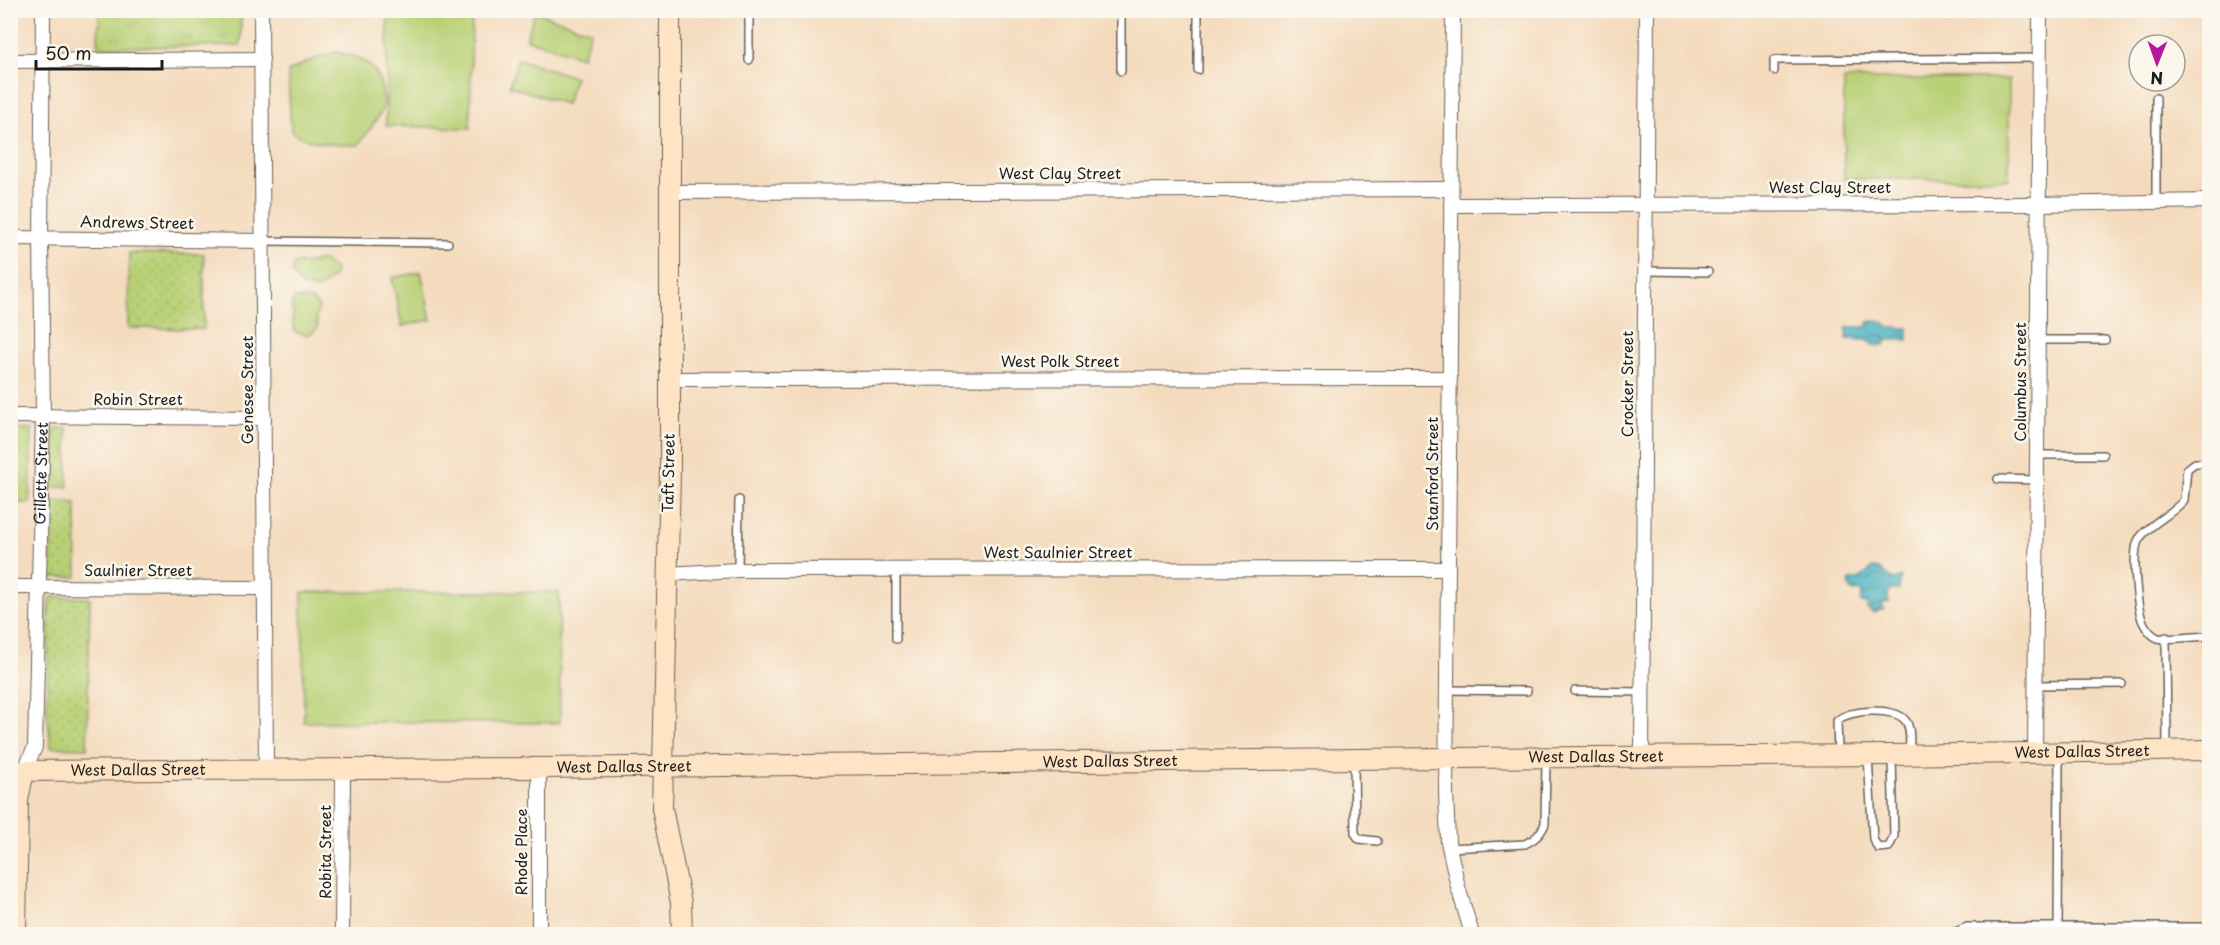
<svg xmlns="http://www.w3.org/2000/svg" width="2220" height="945" font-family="'Playpen Sans',sans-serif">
<defs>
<pattern id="grass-dots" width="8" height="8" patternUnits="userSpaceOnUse" patternTransform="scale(1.5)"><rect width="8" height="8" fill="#b8d075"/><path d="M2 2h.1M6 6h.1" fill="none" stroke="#9eb265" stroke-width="1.8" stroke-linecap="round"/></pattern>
<pattern id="park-tufts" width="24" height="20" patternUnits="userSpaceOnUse" patternTransform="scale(1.5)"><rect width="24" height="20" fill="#b8d075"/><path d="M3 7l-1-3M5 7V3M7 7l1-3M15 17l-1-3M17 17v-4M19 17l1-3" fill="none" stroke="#9eb265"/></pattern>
<pattern id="water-waves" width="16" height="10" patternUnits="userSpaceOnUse" patternTransform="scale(1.5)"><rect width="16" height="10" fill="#40adbf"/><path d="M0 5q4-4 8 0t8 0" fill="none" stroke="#358c9a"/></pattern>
</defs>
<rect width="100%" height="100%" fill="#fbf7ec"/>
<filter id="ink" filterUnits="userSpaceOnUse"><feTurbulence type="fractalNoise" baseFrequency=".0167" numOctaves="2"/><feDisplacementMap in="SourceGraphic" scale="12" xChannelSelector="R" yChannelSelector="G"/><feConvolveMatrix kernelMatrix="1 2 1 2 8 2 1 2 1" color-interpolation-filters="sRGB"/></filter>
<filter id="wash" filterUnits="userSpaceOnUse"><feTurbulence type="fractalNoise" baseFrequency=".008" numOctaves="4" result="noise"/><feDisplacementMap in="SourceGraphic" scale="24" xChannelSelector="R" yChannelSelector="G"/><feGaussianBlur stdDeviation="1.35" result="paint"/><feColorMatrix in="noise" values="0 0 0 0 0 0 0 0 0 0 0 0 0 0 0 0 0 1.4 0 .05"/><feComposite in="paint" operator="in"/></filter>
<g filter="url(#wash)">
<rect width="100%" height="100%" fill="#f4dbbe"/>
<!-- grass -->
<g fill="url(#grass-dots)" stroke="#6a7648" stroke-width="1.5">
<polygon points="129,253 204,254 204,329 128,328"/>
<polygon points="57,428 67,428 68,487 51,487 54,430"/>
<polygon points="11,429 32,429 30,503 11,503"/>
<polygon points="52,501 76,503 77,577 51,577"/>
<polygon points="54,597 90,598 87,748 51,747 47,712 49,602 50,598"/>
</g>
<!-- park -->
<g fill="url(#park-tufts)" stroke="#6a7648" stroke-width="1.5">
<polygon points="99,11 241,11 241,42 239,46 98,47"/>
<polygon points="319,261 324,261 335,269 334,277 317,290 302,286 292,274 293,265 300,262 303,264"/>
<path d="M 295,298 L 312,300 L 319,307 L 316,316 L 318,326 L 315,331 L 307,335 L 295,332 L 292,318 L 294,315 C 291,309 290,304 295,298 Z"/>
</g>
<!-- garden -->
<g fill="#b8d075" stroke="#6a7648" stroke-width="1.5">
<polygon points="388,11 472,11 470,128 386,126"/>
<polygon points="535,12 591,31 582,57 526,39"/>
<path d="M 335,52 C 358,56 376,62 381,86 C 382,92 385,99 384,105 C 379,119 367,133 358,145 C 335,144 310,146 291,131 L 288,72 L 309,61 Z"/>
<polygon points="518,59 575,77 566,104 509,86"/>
<rect x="1844" y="79" width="165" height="100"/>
<polygon points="421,272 431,320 402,326 392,278"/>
<polygon points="302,592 559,592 560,723 304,722"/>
</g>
<!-- water -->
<g fill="url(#water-waves)" stroke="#2e646e" stroke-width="1.5">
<path d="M 1877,320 L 1884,322 L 1889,327 L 1908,328 L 1908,340 L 1887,340 L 1884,345 C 1876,346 1872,346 1867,340 L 1846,339 L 1847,327 L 1865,327 L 1869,322 Z"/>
<polygon points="1873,568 1879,569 1894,580 1901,577 1899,590 1890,590 1888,593 1889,603 1882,603 1884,609 1873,613 1867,608 1868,603 1862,603 1860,601 1862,595 1860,591 1853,592 1849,586 1850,580 1858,580"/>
</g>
</g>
<g filter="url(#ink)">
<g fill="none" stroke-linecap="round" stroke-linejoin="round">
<!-- lane casing -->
<g stroke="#685f55" stroke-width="10">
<g id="lane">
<polyline points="1198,10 1198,70"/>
<polyline points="749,60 749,10"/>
<polyline points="1121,71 1121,10"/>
<polyline points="1774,71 1774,60 2040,58"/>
<polyline points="2156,202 2156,98"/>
<polyline points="264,241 448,243"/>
<polyline points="1646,271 1708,272"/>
<polyline points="2037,340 2105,340"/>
<polyline points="2037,455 2103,455"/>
<path d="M 2210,463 L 2195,463 L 2187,469 L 2184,500 C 2172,515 2151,522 2139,539 C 2131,551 2137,609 2143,622 C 2145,627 2152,636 2158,638 C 2169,640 2197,636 2210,636"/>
<polyline points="1998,479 2036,480"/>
<polyline points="738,570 739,500"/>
<polyline points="896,570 896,639"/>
<polyline points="2166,637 2167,748"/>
<polyline points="2035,685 2122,684"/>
<polyline points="1447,690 1527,691"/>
<polyline points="1575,691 1643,692"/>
<path d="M 1838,752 L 1837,721 C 1848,709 1895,707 1905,720 C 1912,728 1909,742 1910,753"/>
<polyline points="1868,757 1873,839 1878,848 1889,847 1894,836 1892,758"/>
<polyline points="1354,762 1355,833 1359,839 1377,841"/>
<path d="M 1450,848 L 1525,844 C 1535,839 1540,835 1545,824 L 1546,760"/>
<polyline points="1951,934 1967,927 2210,927"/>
<polyline points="2058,934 2059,753"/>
</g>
</g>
<!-- street casing -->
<g stroke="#685f55" stroke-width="16">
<g id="street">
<polyline points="261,10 266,770"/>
<polyline points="1453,10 1446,793 1448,842 1458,887 1472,934"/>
<polyline points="10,61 262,59"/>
<polyline points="670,192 1451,189"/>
<polyline points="1451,205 2038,204 2210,201"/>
<polyline points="10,238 264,241"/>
<polyline points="670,379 1450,378"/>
<polyline points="10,416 264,418"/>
<polyline points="667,574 738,570 1448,569"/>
<polyline points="10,587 265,588"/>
<polyline points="2035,754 2040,10"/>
<polyline points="1642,757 1647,10"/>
<polyline points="539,768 539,934"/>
<path id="s1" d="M 24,771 L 35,747 L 43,416 L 41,238 L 43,10"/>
<polyline points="342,934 343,769"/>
</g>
</g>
<!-- secondary casing -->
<g stroke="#685f55" stroke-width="22">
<g id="secondary">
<polyline points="670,10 670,473 662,808 681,903 682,934"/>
<path id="s2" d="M 10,771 L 539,768 L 1447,758 L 1892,755 L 2210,750"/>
<polyline points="16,934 18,800 24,771"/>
</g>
</g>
<!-- lane -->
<use href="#lane" stroke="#fff" stroke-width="7"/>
<!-- street -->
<use href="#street" stroke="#fff" stroke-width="14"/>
<!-- secondary -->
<use href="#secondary" stroke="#fee4c5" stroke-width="20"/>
</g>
</g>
<g text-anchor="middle" stroke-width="5" stroke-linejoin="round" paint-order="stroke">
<!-- street labels -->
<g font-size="15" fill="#1c1c1c" stroke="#fbf7ec">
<text x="1060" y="179">West Clay Street</text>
<text x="1830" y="193">West Clay Street</text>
<text transform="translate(137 223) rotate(1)" y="5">Andrews Street</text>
<text x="1060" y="367">West Polk Street</text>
<text transform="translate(2021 382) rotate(-90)" y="5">Columbus Street</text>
<text transform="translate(1628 384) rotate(-90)" y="5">Crocker Street</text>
<text transform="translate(248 390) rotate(-90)" y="5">Genesee Street</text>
<text x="138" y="405">Robin Street</text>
<text transform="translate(669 473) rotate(-89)" y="5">Taft Street</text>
<text dy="5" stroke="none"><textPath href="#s1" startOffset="300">Gillette Street</textPath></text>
<text transform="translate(1433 474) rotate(-90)" y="5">Stanford Street</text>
<text x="1058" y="558">West Saulnier Street</text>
<text x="138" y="576">Saulnier Street</text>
<text dy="5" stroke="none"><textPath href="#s2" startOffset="2072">West Dallas Street</textPath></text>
<text dy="5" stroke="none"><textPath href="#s2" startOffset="1586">West Dallas Street</textPath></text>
<text dy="5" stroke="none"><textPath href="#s2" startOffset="1100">West Dallas Street</textPath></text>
<text dy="5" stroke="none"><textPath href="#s2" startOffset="614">West Dallas Street</textPath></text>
<text dy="5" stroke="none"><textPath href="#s2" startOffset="128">West Dallas Street</textPath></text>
<text transform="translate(326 852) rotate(-90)" y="5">Robita Street</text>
<text transform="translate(522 852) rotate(-90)" y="5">Rhode Place</text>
</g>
</g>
<!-- margin -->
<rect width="2220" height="945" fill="none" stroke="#fbf7ec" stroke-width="36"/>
<!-- north arrow -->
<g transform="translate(2157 63) rotate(181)"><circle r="28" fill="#fbf7ec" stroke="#a29f99" stroke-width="1.5"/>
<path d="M0-4.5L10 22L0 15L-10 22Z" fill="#b5179e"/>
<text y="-9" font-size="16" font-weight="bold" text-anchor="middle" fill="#1c1c1c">N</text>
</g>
<!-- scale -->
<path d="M36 60v9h126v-9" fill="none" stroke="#1c1c1c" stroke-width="3"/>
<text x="45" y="60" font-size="18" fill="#1c1c1c" stroke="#fbf7ec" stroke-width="4.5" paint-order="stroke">50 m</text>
</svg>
